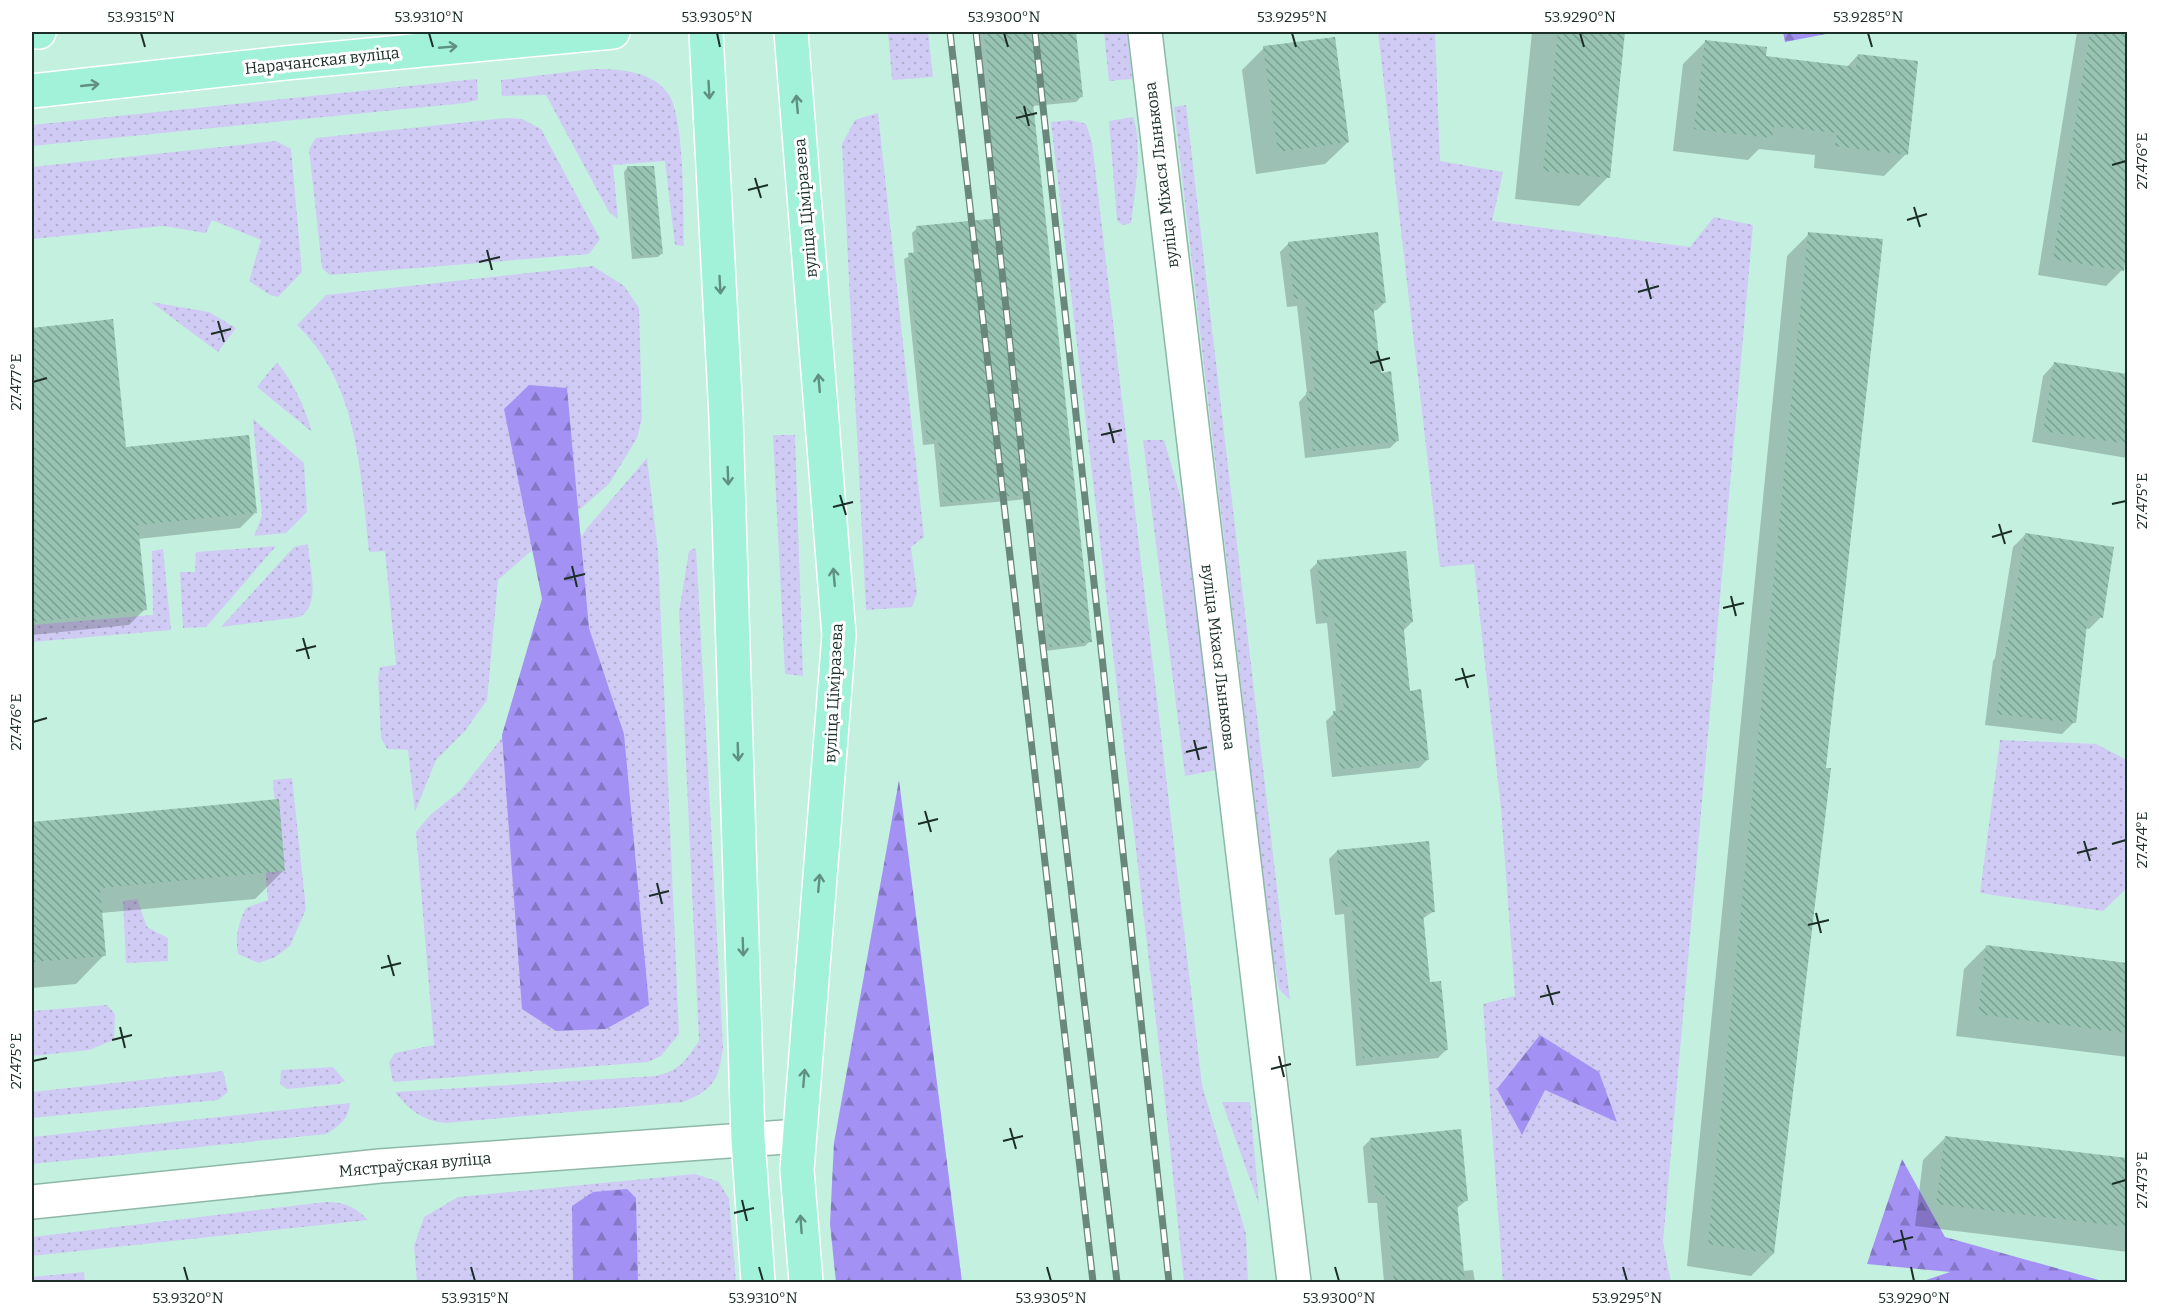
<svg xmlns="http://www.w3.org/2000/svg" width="2159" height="1314" font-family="Bitter,serif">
<defs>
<pattern id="green-dots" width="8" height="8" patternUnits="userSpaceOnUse" patternTransform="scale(1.5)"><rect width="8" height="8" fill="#d0cbf4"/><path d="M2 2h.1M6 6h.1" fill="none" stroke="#b2afd1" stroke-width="1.8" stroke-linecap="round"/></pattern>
<pattern id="forest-firs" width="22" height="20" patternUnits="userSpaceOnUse" patternTransform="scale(1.5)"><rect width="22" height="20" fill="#a392f4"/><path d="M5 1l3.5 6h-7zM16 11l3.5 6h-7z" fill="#8478c6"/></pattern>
<pattern id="building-back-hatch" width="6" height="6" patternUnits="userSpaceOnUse" patternTransform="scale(1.5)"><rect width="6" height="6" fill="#98c4b4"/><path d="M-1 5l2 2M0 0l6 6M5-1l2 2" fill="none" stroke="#7ba092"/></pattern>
</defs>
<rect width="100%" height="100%" fill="#c4f0e0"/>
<!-- green -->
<g fill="url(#green-dots)">
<polygon points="888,32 928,32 933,77 892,80"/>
<polygon points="1104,32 1127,32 1132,79 1109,81"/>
<polygon points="1378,32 1435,32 1440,161 1503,172 1492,221 1690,247 1714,217 1753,225 1663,1242 1671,1282 1503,1282 1483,1004 1515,996 1501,809 1474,564 1440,567"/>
<path d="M 593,69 C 618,69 653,70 669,95 C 685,121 683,211 684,246 L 675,245 L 665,161 L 613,165 L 618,219 L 609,212 L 546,95 L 502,96 L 501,80 Z"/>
<polygon points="477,79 478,100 465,103 32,146 32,125"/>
<polygon points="1186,105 1290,1000 1279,989 1272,951 1174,107"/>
<polygon points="878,113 924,537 911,547 917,593 912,607 866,610 842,144 855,120"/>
<path d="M 1133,117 C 1143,143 1135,195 1131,223 L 1123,225 L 1117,221 L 1109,121 Z"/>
<polygon points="506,118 522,119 541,129 600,239 589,254 330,275 322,268 309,149 316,138"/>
<polygon points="1071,120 1086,124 1092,142 1202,1085 1246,1234 1248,1282 1184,1282 1163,1081 1051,122"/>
<polygon points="276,141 291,149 302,272 278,297 270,295 249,281 261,240 212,220 206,233 163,226 32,239 32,167"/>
<path d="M 593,266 L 624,286 L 639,308 L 642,418 L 637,438 L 609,484 L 498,580 L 487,700 L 465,731 L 436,760 L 415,812 L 408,750 L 387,749 L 381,738 L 378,677 L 380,667 L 396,665 L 385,551 L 369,552 C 360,472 359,385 297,325 L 326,295 Z"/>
<polygon points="151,302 209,312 236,328 218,352"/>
<path d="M 277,362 C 294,384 304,405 312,432 L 257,387 Z"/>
<polygon points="253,419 304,463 307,512 286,533 254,536 262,516"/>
<polygon points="773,435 795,435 803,676 785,674"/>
<polygon points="1143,440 1164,440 1185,512 1217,770 1185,776"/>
<polygon points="647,458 658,552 679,1034 661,1056 648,1062 393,1082 389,1062 395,1053 434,1045 416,832 430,815 460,791 513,724 542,599 587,528"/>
<path d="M 308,544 C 309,566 322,606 299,617 L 221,627 L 294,547 Z"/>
<polygon points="276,546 206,627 183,628 180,572 195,572 196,552"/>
<path d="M 696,548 L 723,1048 C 719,1080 713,1090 683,1102 L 446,1123 C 423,1121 409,1110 395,1092 L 656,1076 C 681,1070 685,1061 699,1041 L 679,612 L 689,551 Z"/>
<polygon points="163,549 171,630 32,642 32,625 153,615 152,551"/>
<polygon points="2000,740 2096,744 2127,760 2127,888 2103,911 1980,893"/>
<path d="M 292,778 L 306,909 L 290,946 L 275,957 L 259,963 L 238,954 C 235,936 238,924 246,908 L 268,900 L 265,868 L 280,866 L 273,780 Z"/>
<polygon points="137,899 147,927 168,938 168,961 126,963 123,901"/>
<polygon points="107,1005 115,1014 114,1040 89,1050 32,1056 32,1011"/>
<polygon points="333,1067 345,1081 338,1084 287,1089 280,1084 281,1070"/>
<polygon points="223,1071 228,1092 218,1100 32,1118 32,1092"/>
<polygon points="1222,1102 1250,1102 1259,1204"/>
<path d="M 350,1103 C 349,1119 339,1126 326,1134 L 32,1164 L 32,1137 Z"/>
<polygon points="695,1174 719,1182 729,1199 736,1282 417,1282 414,1246 424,1217 458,1197"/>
<path d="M 326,1202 C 345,1202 355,1207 368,1220 L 32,1256 L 32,1237 Z"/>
<polygon points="84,1272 85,1282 32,1282 32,1277"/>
</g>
<!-- forest -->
<g fill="url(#forest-firs)">
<polygon points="1783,32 1836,32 1785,42"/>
<polygon points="529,385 567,388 589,628 624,734 649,1005 606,1029 556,1031 522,1009 502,735 542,599 504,409"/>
<polygon points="899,780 962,1282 836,1282 830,1224 834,1143"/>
<polygon points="1540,1035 1599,1072 1617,1122 1545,1090 1522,1135 1497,1089"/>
<polygon points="1902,1159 1945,1237 2106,1282 1920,1282 1950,1272 1867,1264"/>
<polygon points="627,1189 636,1198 638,1282 573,1282 572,1206 593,1192"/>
</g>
<!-- shadow -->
<g fill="#0003">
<polygon points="979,32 1075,32 1081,97 1076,102 1032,106 1090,641 1085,646 1045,651 1028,499 940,507 934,444 923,445 904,259 914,254 912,233 917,228 995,220 982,106 986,102"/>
<polygon points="1532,32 1624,32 1608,177 1579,206 1515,199"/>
<polygon points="2077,32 2128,32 2128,238 2122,270 2106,286 2038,275"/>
<polygon points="1706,41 1765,57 1847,67 1858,55 1906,154 1884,176 1814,168 1815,155 1759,149 1748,160 1673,151 1683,64"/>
<polygon points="1264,48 1348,142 1325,164 1256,174 1242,70"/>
<polygon points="627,168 661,254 658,257 632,259 624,172"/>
<polygon points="1809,234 1773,1254 1751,1276 1687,1266 1787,256"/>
<polygon points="1288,244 1385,302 1377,310 1372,311 1380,374 1398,440 1390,448 1305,458 1299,402 1307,393 1297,306 1287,307 1280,252"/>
<polygon points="112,321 125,449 256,512 240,528 138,539 145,609 129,625 32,635 32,329"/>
<polygon points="2055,363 2128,375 2128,466 2127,458 2032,442 2043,376"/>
<polygon points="2025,535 2101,617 2089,629 2085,628 2074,722 2062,734 1985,725 1993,661 1995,658 2013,547"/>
<polygon points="1318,562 1412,622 1404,630 1409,692 1427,760 1419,768 1332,777 1326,721 1336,712 1327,623 1316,624 1310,570"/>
<polygon points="278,801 284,870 255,899 101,913 104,955 76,984 32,988 32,823"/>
<polygon points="1337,851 1434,911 1422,919 1428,984 1446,1050 1438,1058 1356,1066 1344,914 1335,915 1329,859"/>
<polygon points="1986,947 2128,964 2128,1057 1956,1036 1964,969"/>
<polygon points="1945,1138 2128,1160 2128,1252 1915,1226 1923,1160"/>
<polygon points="1371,1139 1467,1200 1456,1209 1462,1271 1473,1270 1475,1282 1384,1282 1377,1203 1368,1203 1363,1147"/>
</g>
<!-- building -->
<g fill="url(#building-back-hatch)">
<polygon points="984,32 1076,32 1083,97 1033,103 1092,642 1050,647 1032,494 944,503 938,439 927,441 908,253 919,252 916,226 1000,218 987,100 991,99"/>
<polygon points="1558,32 1625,32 1610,178 1543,171"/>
<polygon points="2090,32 2127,32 2127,248 2124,271 2053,259"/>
<polygon points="1335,37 1349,142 1278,152 1263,46"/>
<polygon points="1705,40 1767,47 1766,56 1856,67 1858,54 1918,61 1908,155 1835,146 1837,133 1774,126 1772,138 1694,129"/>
<polygon points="627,166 654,166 663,254 635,256"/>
<polygon points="1378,232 1386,303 1373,304 1381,373 1391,371 1399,441 1313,451 1306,392 1315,391 1305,298 1294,299 1288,242"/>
<polygon points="1808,232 1883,239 1826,768 1831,768 1774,1254 1708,1244"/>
<polygon points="113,319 126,447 249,435 257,513 138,525 147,610 32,622 32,442 36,442 32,396 32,328"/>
<polygon points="2054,362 2127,374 2127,444 2043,431"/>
<polygon points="2025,533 2114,547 2103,618 2088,615 2076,723 1997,714 2004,647 2007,647"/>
<polygon points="1406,551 1413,622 1403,623 1410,691 1421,689 1429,760 1340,769 1333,711 1344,710 1334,616 1323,617 1317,560"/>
<polygon points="279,799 285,871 100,888 106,956 32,962 32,822"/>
<polygon points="1429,841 1435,912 1423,913 1430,982 1441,981 1448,1050 1363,1058 1352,906 1342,907 1337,850"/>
<polygon points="1986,945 2127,963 2127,1033 1978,1014"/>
<polygon points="1461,1129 1468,1201 1457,1202 1465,1282 1394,1282 1385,1195 1376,1196 1370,1138"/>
<polygon points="1945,1136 2127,1158 2127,1227 1936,1204"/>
</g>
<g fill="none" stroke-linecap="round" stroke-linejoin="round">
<!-- minor casing -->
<g stroke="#8db8a8" stroke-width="36">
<g id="minor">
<polyline points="1145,32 1294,1282"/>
<polyline points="32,1202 380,1166 799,1136"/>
</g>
</g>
<!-- major casing -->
<g stroke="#fff" stroke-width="36">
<g id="major">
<polyline points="32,32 39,32"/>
<polyline points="706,32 726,417 748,1139 758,1282"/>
<polyline points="791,32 839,635 797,1170 806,1282"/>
<polyline points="32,91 285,63 613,32"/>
</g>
</g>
<!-- minor -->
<use href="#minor" stroke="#fff" stroke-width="33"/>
<!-- major -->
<use href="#major" stroke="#a2f1d9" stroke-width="33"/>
<!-- rail casing -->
<g stroke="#69877c" stroke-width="7">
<g id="rail">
<polyline points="950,32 1093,1282"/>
<polyline points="976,32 1041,630 1117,1282"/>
<polyline points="1035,32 1169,1282"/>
</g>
</g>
<!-- rail -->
<use href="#rail" stroke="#fff" stroke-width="4.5" stroke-dasharray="14" stroke-linecap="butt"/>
</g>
<!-- one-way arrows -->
<defs><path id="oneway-shaft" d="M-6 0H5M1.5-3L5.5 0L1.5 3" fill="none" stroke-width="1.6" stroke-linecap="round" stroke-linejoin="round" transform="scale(1.5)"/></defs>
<g stroke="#5f9080">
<use href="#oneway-shaft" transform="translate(448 47) rotate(-5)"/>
<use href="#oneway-shaft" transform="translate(90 85) rotate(-6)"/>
<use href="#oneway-shaft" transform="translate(709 90) rotate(87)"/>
<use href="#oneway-shaft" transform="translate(797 104) rotate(-95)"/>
<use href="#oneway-shaft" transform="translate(720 285) rotate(87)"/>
<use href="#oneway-shaft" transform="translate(819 383) rotate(-95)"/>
<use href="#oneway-shaft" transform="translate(728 476) rotate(88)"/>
<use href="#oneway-shaft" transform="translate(834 577) rotate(-95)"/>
<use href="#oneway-shaft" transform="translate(738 752) rotate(88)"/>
<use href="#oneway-shaft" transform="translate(819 883) rotate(-85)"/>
<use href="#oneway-shaft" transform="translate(743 947) rotate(88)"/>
<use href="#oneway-shaft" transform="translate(804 1078) rotate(-85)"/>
<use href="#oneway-shaft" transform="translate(801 1224) rotate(-94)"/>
</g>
<!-- ticks -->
<path fill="none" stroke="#1c2e28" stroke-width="2" d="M 141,33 L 145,47M 429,33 L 433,47M 717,33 L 720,47M 1004,33 L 1008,47M 1292,33 L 1296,47M 1580,33 L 1584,47M 1868,33 L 1872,47M 1024,106 L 1029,126M 1016,118 L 1037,113M 2112,165 L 2126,161M 755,178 L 761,198M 748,190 L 768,185M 1914,207 L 1920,227M 1907,220 L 1927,214M 487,250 L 492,270M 479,262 L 500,257M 1646,279 L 1651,299M 1638,292 L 1659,286M 218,321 L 224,342M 211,334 L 231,329M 1377,351 L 1383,371M 1370,363 L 1390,358M 33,382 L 47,378M 1109,423 L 1114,443M 1101,435 L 1122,430M 840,495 L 846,515M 2112,504 L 2126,501M 833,507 L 853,502M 1999,524 L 2005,544M 1992,537 L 2012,531M 572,566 L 577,587M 564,579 L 585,574M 1731,596 L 1736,616M 1723,608 L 1744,603M 303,638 L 309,659M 296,651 L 316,646M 1462,668 L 1468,688M 1455,680 L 1475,675M 33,722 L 47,718M 1194,740 L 1199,760M 1186,752 L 1207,747M 925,811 L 931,832M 918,824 L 938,819M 2084,841 L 2090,861M 2112,844 L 2126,840M 2077,853 L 2097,848M 657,883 L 662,904M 649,896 L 669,891M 1816,913 L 1821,933M 1808,925 L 1829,920M 388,955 L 394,976M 381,968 L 401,963M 1547,985 L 1553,1005M 1540,997 L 1560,992M 120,1027 L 125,1048M 112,1040 L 132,1035M 1279,1056 L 1284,1077M 33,1061 L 47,1058M 1271,1069 L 1291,1064M 1010,1128 L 1016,1149M 1003,1141 L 1023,1136M 2112,1184 L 2126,1180M 742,1200 L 747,1221M 734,1213 L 754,1208M 1901,1230 L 1906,1250M 1893,1242 L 1913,1237M 184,1267 L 188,1281M 471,1267 L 475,1281M 759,1267 L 763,1281M 1047,1267 L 1051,1281M 1335,1267 L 1339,1281M 1623,1267 L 1627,1281M 1911,1267 L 1914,1281"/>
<g text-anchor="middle" stroke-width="6" stroke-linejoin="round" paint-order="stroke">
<!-- street labels -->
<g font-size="16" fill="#1c2e28" stroke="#fff">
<text transform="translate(322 60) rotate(-6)" y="6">Нарачанская вуліца</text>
<text transform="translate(1161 175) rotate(-97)" y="6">вуліца Міхася Лынькова</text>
<text transform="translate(805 208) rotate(-95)" y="6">вуліца Ціміразева</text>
<text transform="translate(1219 657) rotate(83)" y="6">вуліца Міхася Лынькова</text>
<text transform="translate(833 693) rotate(-87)" y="6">вуліца Ціміразева</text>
<text transform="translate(415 1164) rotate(-5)" y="6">Мястраўская вуліца</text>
</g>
</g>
<!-- border -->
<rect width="2159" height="1314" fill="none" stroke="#ffffff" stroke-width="66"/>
<rect x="33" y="33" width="2093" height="1248" fill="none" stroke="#1c2e28" stroke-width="2"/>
<g font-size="15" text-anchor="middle" fill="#1c2e28">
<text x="141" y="22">53.9315°N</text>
<text x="429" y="22">53.9310°N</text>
<text x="717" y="22">53.9305°N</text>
<text x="1004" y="22">53.9300°N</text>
<text x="1292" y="22">53.9295°N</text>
<text x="1580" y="22">53.9290°N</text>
<text x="1868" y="22">53.9285°N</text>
<text transform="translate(2142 161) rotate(-90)" y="5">27.476°E</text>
<text transform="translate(16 382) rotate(-90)" y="5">27.477°E</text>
<text transform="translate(2142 501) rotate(-90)" y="5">27.475°E</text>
<text transform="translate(16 722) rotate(-90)" y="5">27.476°E</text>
<text transform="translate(2142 840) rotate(-90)" y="5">27.474°E</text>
<text transform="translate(16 1061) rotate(-90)" y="5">27.475°E</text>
<text transform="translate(2142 1180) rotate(-90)" y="5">27.473°E</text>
<text x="188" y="1303">53.9320°N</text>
<text x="475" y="1303">53.9315°N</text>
<text x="763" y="1303">53.9310°N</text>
<text x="1051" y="1303">53.9305°N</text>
<text x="1339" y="1303">53.9300°N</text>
<text x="1627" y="1303">53.9295°N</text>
<text x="1914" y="1303">53.9290°N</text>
</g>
</svg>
